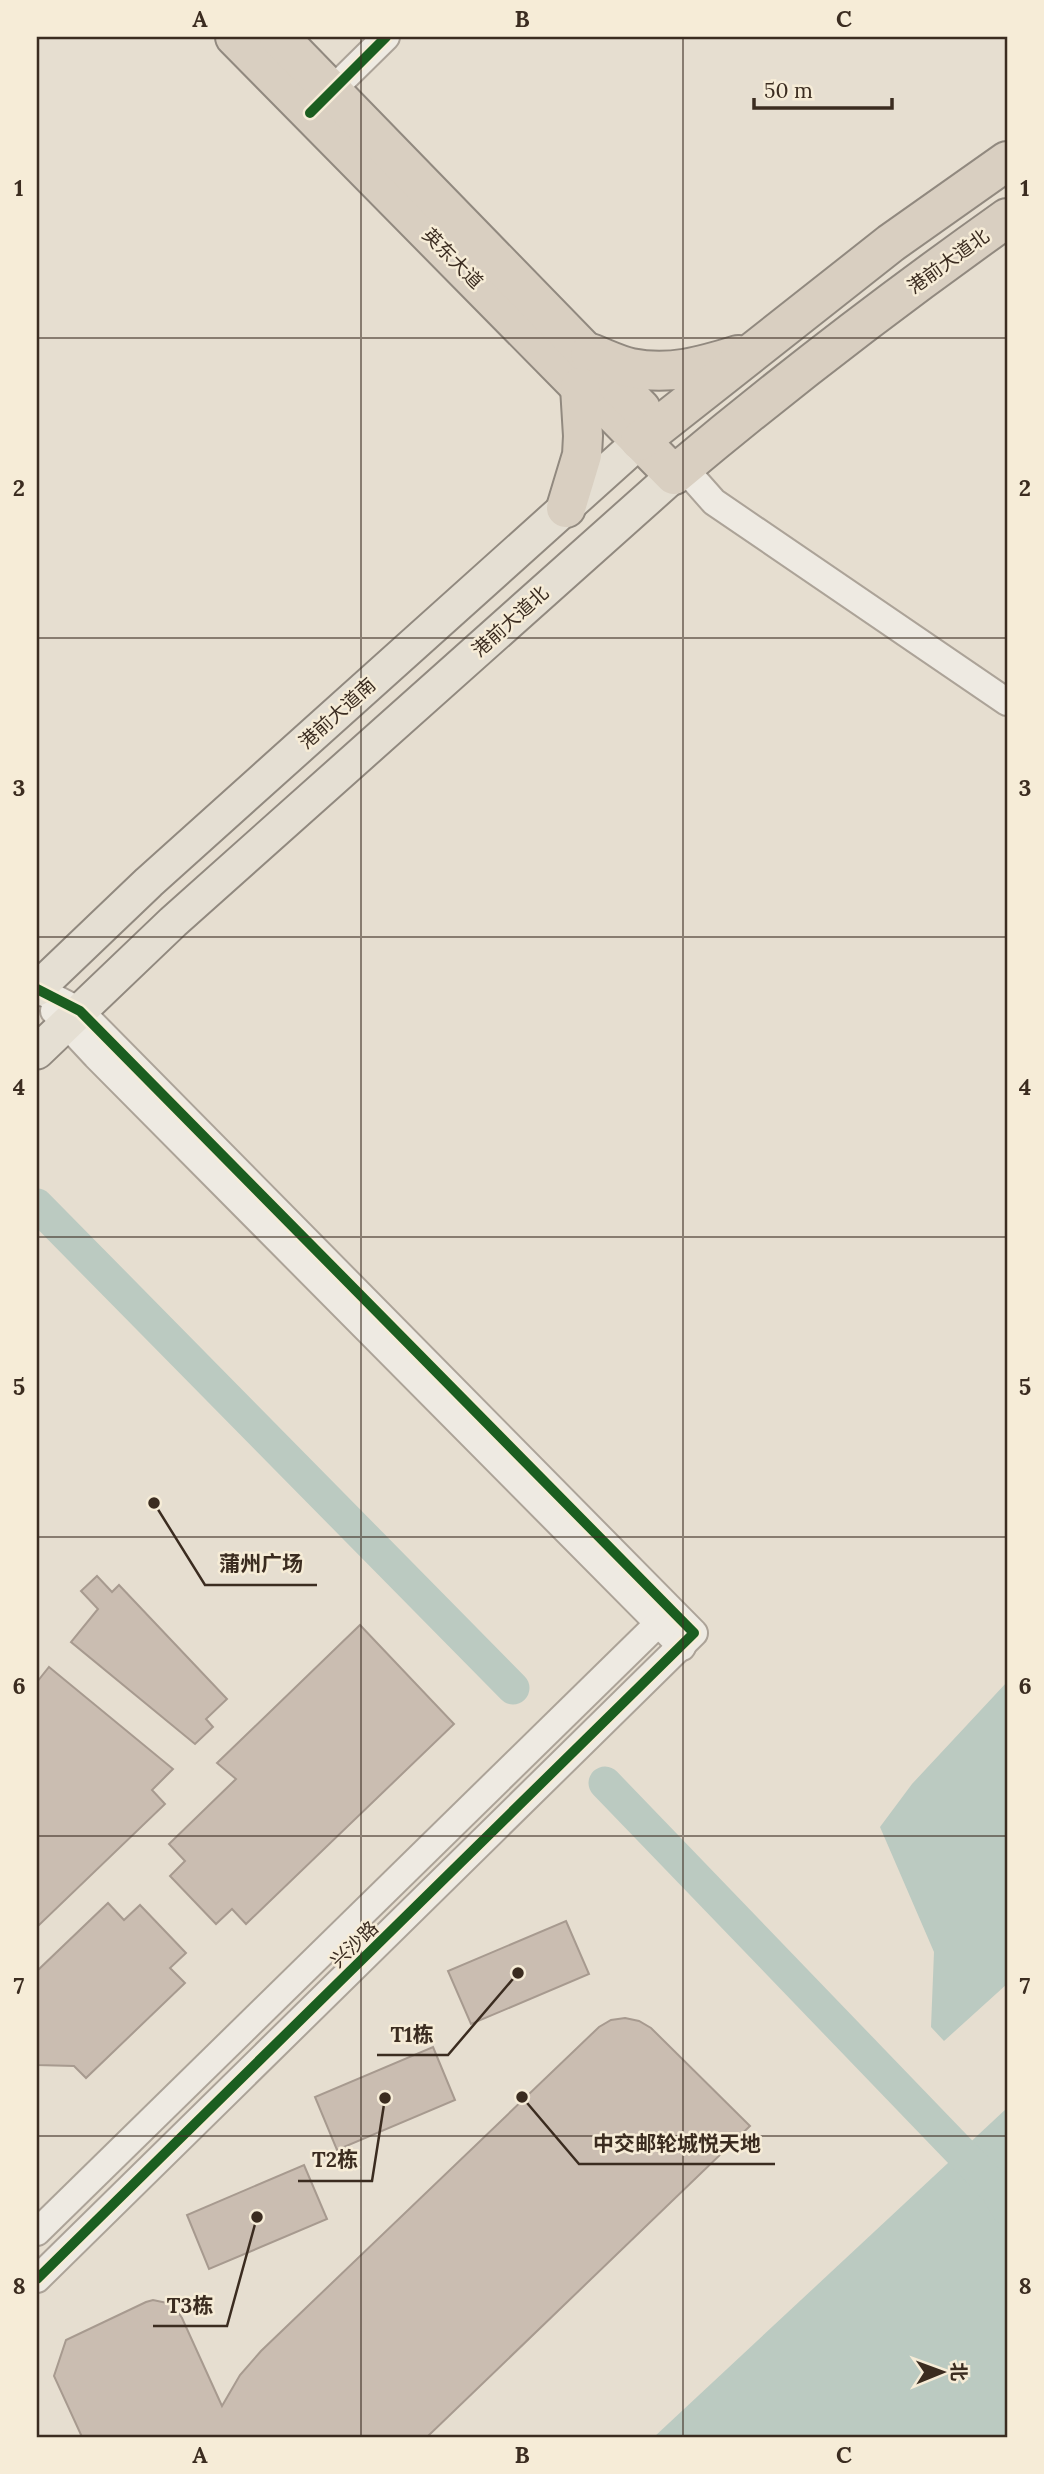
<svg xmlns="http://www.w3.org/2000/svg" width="1044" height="2474" font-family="Lora,'Noto Sans SC',serif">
<rect width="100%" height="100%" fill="#e6ded0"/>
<!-- water -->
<g fill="#bbcac1">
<polygon points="1007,1682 1007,1984 944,2041 931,2027 934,1952 880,1827 912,1784"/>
<polygon points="1007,2108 1007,2437 654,2437"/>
</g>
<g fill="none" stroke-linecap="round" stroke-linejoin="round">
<!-- river -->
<g stroke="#bbcac1" stroke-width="33">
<polyline points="37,1205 513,1688"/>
<polyline points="605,1783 997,2190 1007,2208"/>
</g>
</g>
<!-- building -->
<g fill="#cabdb1" stroke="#a79a8f" stroke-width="2">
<polygon points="97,1576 112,1592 119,1585 227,1699 206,1719 213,1727 195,1744 71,1642 98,1609 81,1591"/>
<polygon points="360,1625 454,1724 246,1924 232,1909 216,1924 170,1876 185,1861 169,1844 236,1779 217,1763"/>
<polygon points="49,1667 173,1769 152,1790 165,1804 37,1927 37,1682"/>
<polygon points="108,1903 124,1920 140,1905 186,1953 170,1968 185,1983 86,2078 74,2066 37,2065 37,1971"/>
<polygon points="566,1921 589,1974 471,2024 448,1971"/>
<polygon points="625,2018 639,2021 651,2028 750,2126 427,2437 82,2437 54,2376 66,2340 146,2302 153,2300 167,2303 174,2306 182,2318 222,2406 240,2375 261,2351 599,2027 611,2020"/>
<polygon points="433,2047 455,2100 337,2150 315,2097"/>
<polygon points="304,2165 327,2219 209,2269 187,2215"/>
</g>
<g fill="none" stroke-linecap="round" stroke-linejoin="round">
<!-- minor casing -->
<g stroke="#aca398" stroke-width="30">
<g id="minor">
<polyline points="320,102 386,37"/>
<polyline points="683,467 714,502 1007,702"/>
<polyline points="54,1011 96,1056 682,1647"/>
<polyline points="37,2232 671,1611"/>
<polyline points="37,2279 694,1633 80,1011 37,989"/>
</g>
</g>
<!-- major casing -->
<g stroke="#91897f" stroke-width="37">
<g id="major">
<polyline points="37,989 149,882 640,441"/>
<polyline points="37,1052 173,922 674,475"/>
</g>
</g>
<!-- highway casing -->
<g stroke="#91897f" stroke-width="42">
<g id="highway">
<path d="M 235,37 L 580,387 L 609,409 L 674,475 C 781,385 893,299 1007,218"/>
<path d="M 279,37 C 400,160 521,284 641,409"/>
<path d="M 590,353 C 604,358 617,365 631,368 C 669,376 703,366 738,355"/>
<polyline points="640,441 891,243 1007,161"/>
<polyline points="566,508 582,455 583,436 580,387"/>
</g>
</g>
<!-- minor -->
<use href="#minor" stroke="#eeeae2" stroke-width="26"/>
<!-- major -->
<use href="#major" stroke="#e5dfd3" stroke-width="33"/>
<!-- highway -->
<use href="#highway" stroke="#d9cfc1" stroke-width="38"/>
<!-- cycleway casing -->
<g stroke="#f6ecd7" stroke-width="15">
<g id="cycleway">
<polyline points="310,113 386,37"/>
<polyline points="37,2279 694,1633 80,1011 37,989"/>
</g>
</g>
<!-- cycleway -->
<use href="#cycleway" stroke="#1b5e20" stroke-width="10"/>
</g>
<!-- grid -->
<path fill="none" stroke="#3b2c20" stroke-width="2" stroke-opacity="0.55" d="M 361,37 L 361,2437M 683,37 L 683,2437M 37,338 L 1007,338M 37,638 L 1007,638M 37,937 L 1007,937M 37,1237 L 1007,1237M 37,1537 L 1007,1537M 37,1836 L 1007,1836M 37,2136 L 1007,2136"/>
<g text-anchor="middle" stroke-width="5" stroke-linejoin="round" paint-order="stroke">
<!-- street labels -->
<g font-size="19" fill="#3b2c20" stroke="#f6ecd7">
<text transform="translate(453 258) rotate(45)" y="7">英东大道</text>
<text transform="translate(948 261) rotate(-36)" y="7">港前大道北</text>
<text transform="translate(510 621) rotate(-42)" y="7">港前大道北</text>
<text transform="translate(337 713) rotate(-42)" y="7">港前大道南</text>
<text transform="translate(354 1944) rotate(-44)" y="7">兴沙路</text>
</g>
</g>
<!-- callouts -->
<path fill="none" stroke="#3b2c20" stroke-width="2.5" d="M154 1503L205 1585H317M518 1973L448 2055H377M522 2097L579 2164H775M385 2098L372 2181H298M257 2217L227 2326H153"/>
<g fill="#3b2c20" stroke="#f6ecd7" stroke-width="2.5">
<circle cx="154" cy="1503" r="7"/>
<circle cx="518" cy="1973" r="7"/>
<circle cx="522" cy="2097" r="7"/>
<circle cx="385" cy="2098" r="7"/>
<circle cx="257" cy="2217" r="7"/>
</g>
<g font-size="21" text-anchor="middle" font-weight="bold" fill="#3b2c20" stroke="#f6ecd7" stroke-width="5" stroke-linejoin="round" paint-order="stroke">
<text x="261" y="1571">蒲州广场</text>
<text x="412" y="2042">T1栋</text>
<text x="677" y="2151">中交邮轮城悦天地</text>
<text x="335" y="2167">T2栋</text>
<text x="190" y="2313">T3栋</text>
</g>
<!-- border -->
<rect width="1044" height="2474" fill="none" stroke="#f6ecd7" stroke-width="77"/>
<!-- north arrow -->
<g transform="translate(942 2372) rotate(89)" stroke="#f6ecd7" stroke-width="5" paint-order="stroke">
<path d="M0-5L12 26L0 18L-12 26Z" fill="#3b2c20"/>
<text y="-10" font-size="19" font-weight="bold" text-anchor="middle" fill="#3b2c20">北</text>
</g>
<!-- scale -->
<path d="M754 98v10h138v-10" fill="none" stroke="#3b2c20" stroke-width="3.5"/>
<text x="764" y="98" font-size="21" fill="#3b2c20" stroke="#f6ecd7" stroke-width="5" paint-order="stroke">50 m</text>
<rect x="38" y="38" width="968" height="2398" fill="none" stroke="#3b2c20" stroke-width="2.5"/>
<g font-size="23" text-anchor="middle" font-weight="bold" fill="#3b2c20">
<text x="200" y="27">A</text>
<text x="522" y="27">B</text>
<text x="844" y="27">C</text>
<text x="19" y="196">1</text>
<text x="1025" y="196">1</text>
<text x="19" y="496">2</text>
<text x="1025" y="496">2</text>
<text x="19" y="796">3</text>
<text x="1025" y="796">3</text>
<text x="19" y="1095">4</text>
<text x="1025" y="1095">4</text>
<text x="19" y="1395">5</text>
<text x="1025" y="1395">5</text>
<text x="19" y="1694">6</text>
<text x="1025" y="1694">6</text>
<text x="19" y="1994">7</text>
<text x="1025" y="1994">7</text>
<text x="19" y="2294">8</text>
<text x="1025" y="2294">8</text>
<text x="200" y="2463">A</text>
<text x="522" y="2463">B</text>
<text x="844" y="2463">C</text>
</g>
</svg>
